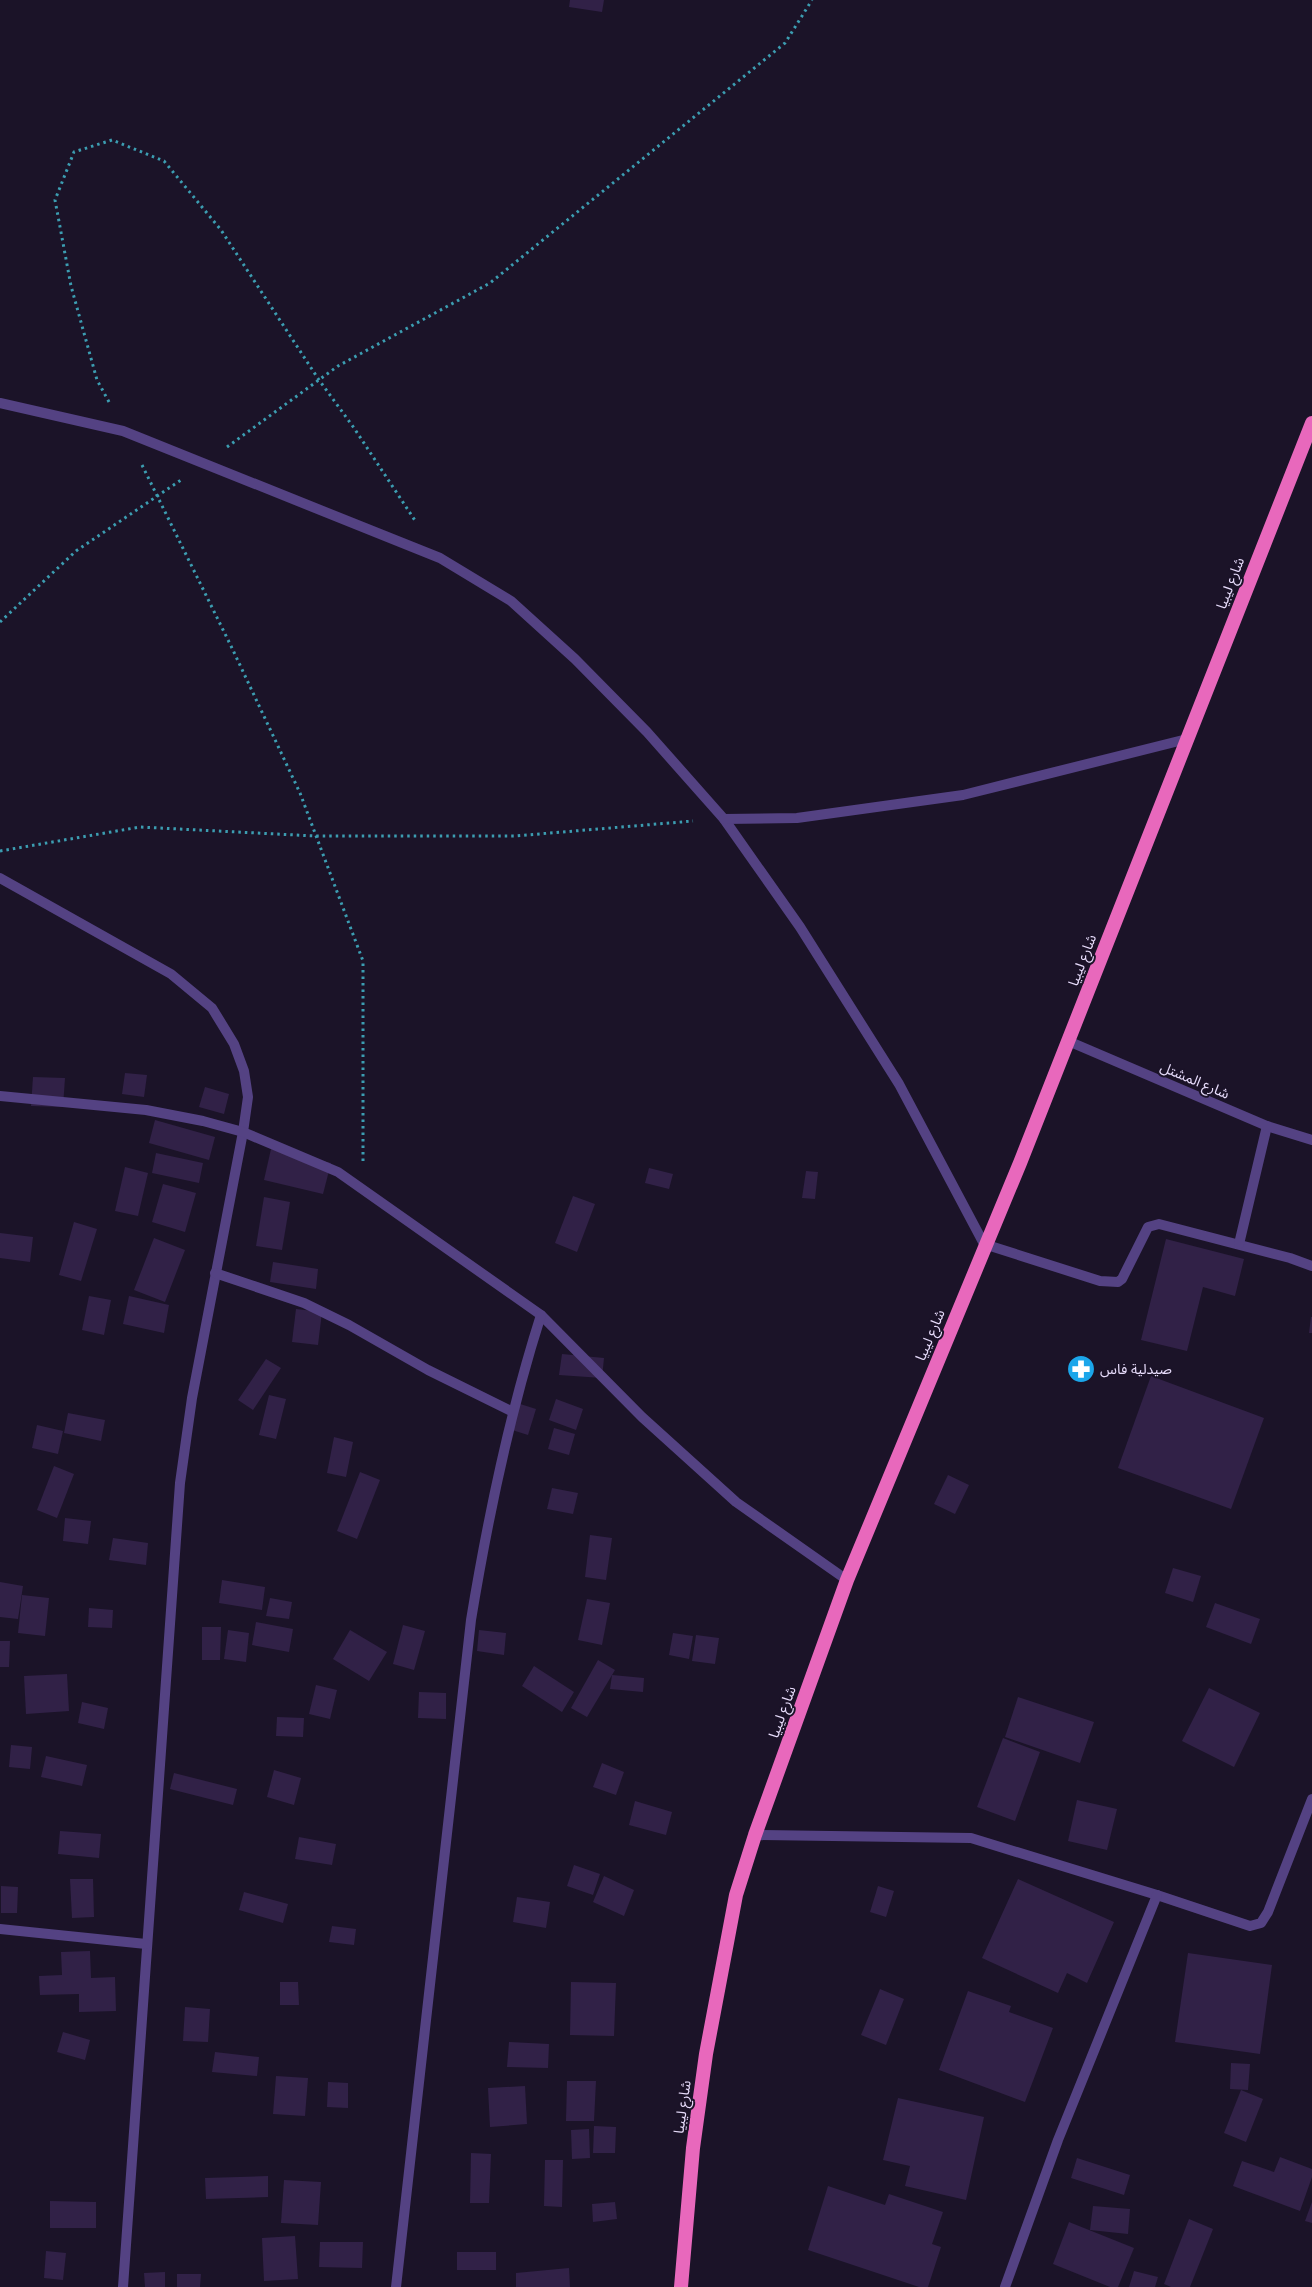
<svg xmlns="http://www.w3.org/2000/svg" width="1312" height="2287" font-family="'Varela Round','Noto Sans Arabic',sans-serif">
<rect width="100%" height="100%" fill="#1b1328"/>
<!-- building -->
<g fill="#312147">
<polygon points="570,0 604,0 602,12 569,7"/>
<polygon points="125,1073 147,1075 144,1097 122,1094"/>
<polygon points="33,1077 65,1078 63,1107 31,1106"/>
<polygon points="205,1087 229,1094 224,1114 199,1107"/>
<polygon points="155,1120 215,1137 209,1160 149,1143"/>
<polygon points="271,1149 331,1163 323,1194 264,1180"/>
<polygon points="156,1153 203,1163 199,1183 152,1173"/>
<polygon points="125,1167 148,1173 138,1216 115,1211"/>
<polygon points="649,1168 673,1174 669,1189 645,1183"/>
<polygon points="806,1171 818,1172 815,1199 802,1198"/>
<polygon points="163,1184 196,1193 185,1232 152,1222"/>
<polygon points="573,1196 595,1204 577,1252 555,1243"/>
<polygon points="264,1197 290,1202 282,1250 256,1246"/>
<polygon points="74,1222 97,1229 81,1281 59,1275"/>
<polygon points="0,1233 33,1237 30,1262 0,1258"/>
<polygon points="154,1238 185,1250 165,1302 134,1290"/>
<polygon points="1166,1239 1244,1259 1235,1296 1203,1287 1187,1351 1141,1340"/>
<polygon points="273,1262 318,1269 316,1289 270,1282"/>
<polygon points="89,1296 111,1300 104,1335 82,1330"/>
<polygon points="129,1296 169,1305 164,1333 123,1324"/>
<polygon points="296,1309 322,1312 318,1345 292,1342"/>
<polygon points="1311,1317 1312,1317 1312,1333 1309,1333"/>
<polygon points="562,1354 604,1358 602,1378 559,1375"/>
<polygon points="266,1359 281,1368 253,1410 238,1400"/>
<polygon points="1151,1376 1264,1418 1231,1509 1118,1468"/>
<polygon points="269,1395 286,1399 276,1439 259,1435"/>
<polygon points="556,1399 583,1409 576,1430 549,1420"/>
<polygon points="517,1403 536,1409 528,1435 509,1429"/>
<polygon points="68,1413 105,1420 101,1441 64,1433"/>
<polygon points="37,1425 63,1431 58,1454 32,1448"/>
<polygon points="554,1428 575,1434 569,1455 548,1449"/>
<polygon points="334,1437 353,1442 346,1477 327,1473"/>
<polygon points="54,1466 74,1474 57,1518 37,1510"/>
<polygon points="360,1472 380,1480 357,1539 337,1531"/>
<polygon points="948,1475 969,1485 955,1514 934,1504"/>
<polygon points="552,1488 578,1493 573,1514 547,1509"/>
<polygon points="65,1518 91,1521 88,1544 63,1541"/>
<polygon points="590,1535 612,1538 606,1580 585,1577"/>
<polygon points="113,1538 148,1543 146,1565 109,1560"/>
<polygon points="1173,1568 1201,1576 1193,1602 1165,1593"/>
<polygon points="222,1580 265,1587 262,1610 219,1603"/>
<polygon points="0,1582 23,1586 18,1619 0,1617"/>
<polygon points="22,1595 49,1598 45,1636 18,1633"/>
<polygon points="270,1598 292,1602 289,1619 266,1616"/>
<polygon points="587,1599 610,1603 602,1645 578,1640"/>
<polygon points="1215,1603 1260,1619 1251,1644 1206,1627"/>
<polygon points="89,1608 113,1610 112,1628 88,1627"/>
<polygon points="256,1622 293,1629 289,1652 252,1645"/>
<polygon points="403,1625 425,1631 414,1670 393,1664"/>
<polygon points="202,1627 221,1627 220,1660 202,1660"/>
<polygon points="228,1630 249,1633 246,1662 224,1659"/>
<polygon points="350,1630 387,1652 369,1681 333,1659"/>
<polygon points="479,1630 506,1633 504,1655 477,1651"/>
<polygon points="673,1633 693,1636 689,1659 669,1655"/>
<polygon points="696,1635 719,1638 715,1664 692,1661"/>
<polygon points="0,1641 10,1641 9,1667 0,1667"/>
<polygon points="598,1660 615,1670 587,1717 571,1708"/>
<polygon points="534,1666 574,1692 562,1712 522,1686"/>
<polygon points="67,1674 69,1711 26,1714 24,1676"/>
<polygon points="612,1675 644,1678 643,1692 610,1689"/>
<polygon points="316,1685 337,1690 330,1719 309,1714"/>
<polygon points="1209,1688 1260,1713 1234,1767 1182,1741"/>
<polygon points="419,1692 446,1693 446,1719 418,1718"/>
<polygon points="1018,1697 1094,1722 1080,1763 1005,1737"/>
<polygon points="82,1702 108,1708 104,1729 78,1723"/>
<polygon points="277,1717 304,1718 303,1737 276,1736"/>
<polygon points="1003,1738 1040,1752 1015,1821 977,1807"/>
<polygon points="11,1745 32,1747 30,1769 9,1767"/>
<polygon points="46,1756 87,1765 82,1786 41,1777"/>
<polygon points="602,1763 624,1772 616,1795 593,1787"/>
<polygon points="274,1770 301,1778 294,1805 267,1797"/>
<polygon points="174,1773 237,1789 233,1805 170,1789"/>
<polygon points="1077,1800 1117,1809 1107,1850 1068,1841"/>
<polygon points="635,1801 672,1812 666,1835 629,1825"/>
<polygon points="60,1831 101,1834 99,1858 58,1854"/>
<polygon points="299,1837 336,1844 332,1865 295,1859"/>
<polygon points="574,1865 600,1874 593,1895 567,1886"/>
<polygon points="604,1876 634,1890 624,1916 593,1902"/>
<polygon points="70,1879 93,1879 94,1917 72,1918"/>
<polygon points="1018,1879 1114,1922 1087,1983 1067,1973 1058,1993 982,1958"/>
<polygon points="1,1886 18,1887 17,1913 1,1913"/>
<polygon points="878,1886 894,1891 886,1917 870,1912"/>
<polygon points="244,1892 288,1904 283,1923 239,1910"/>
<polygon points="517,1897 550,1902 546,1928 513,1922"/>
<polygon points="332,1926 356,1929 354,1945 329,1942"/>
<polygon points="90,1951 91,1978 115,1977 116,2011 79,2012 79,1994 40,1995 39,1976 62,1975 61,1952"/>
<polygon points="1188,1953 1272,1965 1260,2054 1175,2042"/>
<polygon points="280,1982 298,1982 299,2005 280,2005"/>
<polygon points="571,1982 616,1983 614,2036 570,2035"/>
<polygon points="880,1989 904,1999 886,2045 861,2035"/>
<polygon points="968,1991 1011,2006 1009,2012 1053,2028 1025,2102 939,2070"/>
<polygon points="185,2007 210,2009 208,2042 183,2041"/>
<polygon points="63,2032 90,2040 85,2060 57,2052"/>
<polygon points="509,2042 549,2044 548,2068 507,2067"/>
<polygon points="215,2052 259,2057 257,2076 212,2072"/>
<polygon points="1231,2063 1250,2064 1248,2090 1230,2089"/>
<polygon points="276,2076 308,2078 305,2116 273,2114"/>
<polygon points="567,2081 596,2081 594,2121 566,2121"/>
<polygon points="328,2082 348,2083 348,2108 327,2107"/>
<polygon points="525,2086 527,2124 490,2127 488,2088"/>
<polygon points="1241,2090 1263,2099 1246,2142 1224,2133"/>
<polygon points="898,2098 984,2117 966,2200 905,2186 910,2166 883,2160"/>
<polygon points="594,2126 616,2127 615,2153 593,2153"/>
<polygon points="589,2129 590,2158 572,2159 571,2130"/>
<polygon points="471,2153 491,2154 489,2203 470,2203"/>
<polygon points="1280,2157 1312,2169 1312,2177 1300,2211 1233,2186 1242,2161 1274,2172"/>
<polygon points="1077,2158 1130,2175 1124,2195 1071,2178"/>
<polygon points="545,2160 563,2160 562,2207 544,2206"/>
<polygon points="268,2176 268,2197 206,2199 205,2178"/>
<polygon points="284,2180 321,2182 318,2225 281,2223"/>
<polygon points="828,2186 885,2205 889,2194 943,2212 932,2244 941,2247 928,2287 919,2287 808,2250"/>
<polygon points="50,2201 96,2202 96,2228 50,2228"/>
<polygon points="615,2202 617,2219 593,2222 592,2204"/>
<polygon points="1312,2202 1312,2223 1305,2221"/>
<polygon points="1093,2206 1130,2209 1128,2234 1090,2230"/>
<polygon points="1189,2219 1213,2229 1190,2287 1171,2287 1164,2284"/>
<polygon points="1069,2222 1134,2248 1118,2287 1110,2287 1053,2264"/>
<polygon points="295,2236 298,2279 264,2281 262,2238"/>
<polygon points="320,2242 363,2242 362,2268 319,2267"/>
<polygon points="46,2251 66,2253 63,2280 44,2278"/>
<rect x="457" y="2252" width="39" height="18"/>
<polygon points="569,2268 570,2287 516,2287 516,2273"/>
<polygon points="1134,2271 1158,2277 1155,2287 1129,2287"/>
<polygon points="165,2272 165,2287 145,2287 144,2273"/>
<polygon points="177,2274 201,2274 200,2287 177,2287"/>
</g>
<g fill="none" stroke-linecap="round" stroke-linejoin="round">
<!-- path -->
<g stroke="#3c9db1" stroke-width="3" stroke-dasharray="2.5 4" stroke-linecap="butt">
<polyline points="109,402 97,380 71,286 55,200 74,152 112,140 164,161 221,230 319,380 354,428 416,522"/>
<polyline points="227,447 338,366 490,283 785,43 812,0"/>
<polyline points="142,465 231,646 300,793 363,961 363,1161"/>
<polyline points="0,622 76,551 181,480"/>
<polyline points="0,851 140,827 315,836 515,836 693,821"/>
</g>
<!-- minor -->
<g stroke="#544283" stroke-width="10">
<polyline points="0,403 123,431 440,558 511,601 575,659 647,732 724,819 800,927 899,1084 984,1244 1100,1281 1118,1282 1122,1279 1148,1227 1159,1224 1290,1258 1312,1266"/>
<polyline points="724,819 797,818 963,795 1187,739"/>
<polyline points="0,878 171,974 212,1008 234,1044 244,1071 248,1097 243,1132 192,1398 180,1483 123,2287"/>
<polyline points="0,1096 146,1110 203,1121 243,1132 338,1172 541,1315 642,1417 736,1502 847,1580"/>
<polyline points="1239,1244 1267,1126"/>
<polyline points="215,1273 304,1303 349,1325 428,1370 513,1412"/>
<polyline points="755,1835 971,1838 1157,1895 1250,1926 1261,1923 1268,1912 1312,1799"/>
<polyline points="0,1929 146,1944"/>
<path d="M 396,2287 L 471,1620 C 488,1517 509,1415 541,1315"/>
<polyline points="1005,2287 1058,2140 1157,1895"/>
</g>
<!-- tertiary -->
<polyline stroke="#544283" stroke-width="10" points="1068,1041 1267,1126 1312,1140"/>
<!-- trunk -->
<polyline stroke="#e868bc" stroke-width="14" points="681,2287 693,2148 706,2054 736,1895 755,1835 847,1580 1020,1163 1312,423"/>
</g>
<!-- icons -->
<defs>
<g id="pharmacy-disc" transform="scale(1.4375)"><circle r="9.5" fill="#1ba6ea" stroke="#1b1328"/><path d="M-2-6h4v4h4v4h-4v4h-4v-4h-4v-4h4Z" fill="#fff"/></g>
</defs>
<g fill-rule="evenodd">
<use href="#pharmacy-disc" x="1081" y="1369"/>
</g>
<g text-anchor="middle" stroke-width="4" stroke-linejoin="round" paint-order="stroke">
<!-- street labels -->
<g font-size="14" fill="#e8ddfc" stroke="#1b1328">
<text transform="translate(1230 583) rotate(-69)" y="5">شارع ليبيا</text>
<text transform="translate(1082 960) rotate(-69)" y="5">شارع ليبيا</text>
<text transform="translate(1195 1080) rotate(23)" y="5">شارع المشتل</text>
<text transform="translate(930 1335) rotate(-67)" y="5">شارع ليبيا</text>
<text transform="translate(782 1712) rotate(-70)" y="5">شارع ليبيا</text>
<text transform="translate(682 2107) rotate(-82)" y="5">شارع ليبيا</text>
</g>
<!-- poi labels -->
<g font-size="14" fill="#e8ddfc" stroke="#1b1328" text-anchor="start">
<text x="1100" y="1374">صيدلية فاس</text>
</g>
</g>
</svg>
